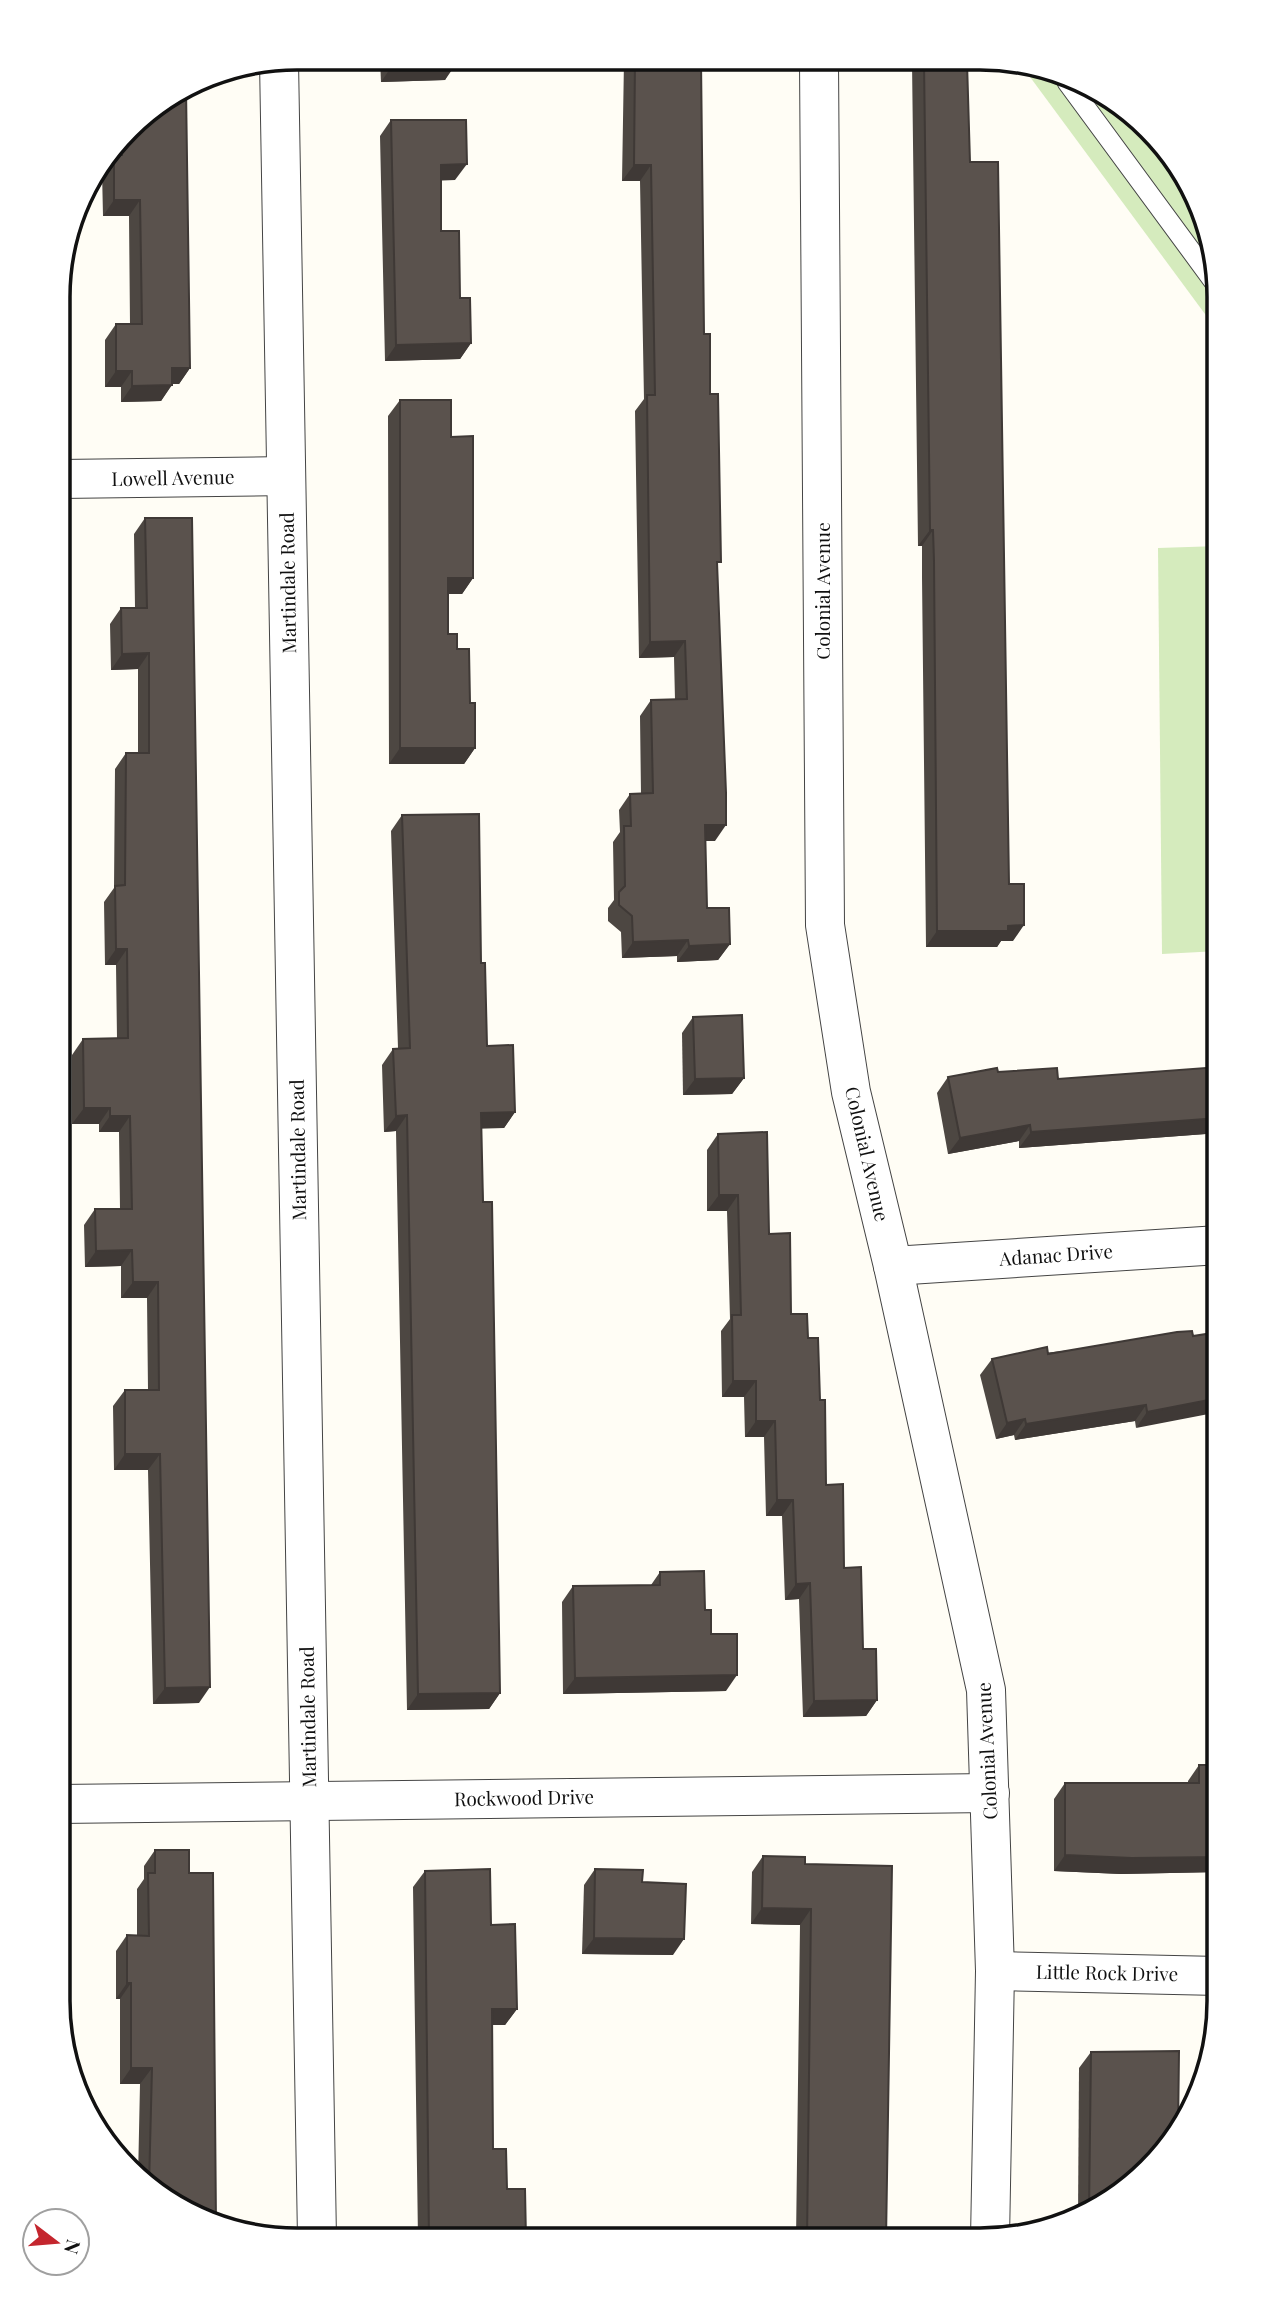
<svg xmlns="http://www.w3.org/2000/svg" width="1277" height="2298" font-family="'Playfair Display',serif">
<rect width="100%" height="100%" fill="#fffdf5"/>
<!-- park -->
<g fill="#d5ebbd">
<polygon points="1019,62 1026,62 1137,117 1206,220 1219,297 1219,333"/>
<polygon points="1219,546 1219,951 1162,954 1158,548"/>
</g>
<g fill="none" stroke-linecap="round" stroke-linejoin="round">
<!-- service casing -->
<g stroke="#444" stroke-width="21">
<polyline id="service" points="1067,82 1217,286"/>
</g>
<!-- minor casing -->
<g stroke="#444" stroke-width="40">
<g id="minor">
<polyline points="279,61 317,2238"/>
<polyline points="819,61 825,925 851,1092 893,1266 986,1690 995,1971 990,2239"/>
<polyline points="60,479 286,476"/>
<polyline points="893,1266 1219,1245"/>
<polyline points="58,1804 990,1793"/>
<polyline points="995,1971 1219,1976"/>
</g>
</g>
<!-- service -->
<use href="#service" stroke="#fff" stroke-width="19"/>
<!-- minor -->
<use href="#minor" stroke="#fff" stroke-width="38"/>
</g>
<!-- wall -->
<g fill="#4d4742">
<polygon points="380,58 456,59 445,80 381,82"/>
<polygon points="624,60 701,60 704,334 710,394 717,567 715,841 705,841 707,908 730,944 718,960 677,962 677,956 622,958 621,932 608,921 608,908 614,900 613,842 620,832 619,810 630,794 641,794 640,716 651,700 675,700 674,657 639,658 635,411 644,399 640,181 622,181"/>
<polygon points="912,62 967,62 970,162 1009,884 1013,941 1001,941 997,947 926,947 922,577 922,546 918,546"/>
<polygon points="139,117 190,368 179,384 172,384 161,401 121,402 121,387 105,387 105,340 116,324 130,324 129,216 103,216 102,171 110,160 110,155"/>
<polygon points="391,120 455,180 441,180 441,231 471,343 460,359 385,361 380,136"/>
<polygon points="400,400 451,437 473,578 462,594 448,594 448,634 457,649 470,703 475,748 464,764 389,764 388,416"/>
<polygon points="145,518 199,1703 153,1704 148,1470 114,1470 113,1406 125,1390 148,1390 147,1298 121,1298 121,1266 85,1267 84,1225 95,1209 120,1209 119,1132 99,1132 99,1124 72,1124 72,1055 83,1039 117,1038 116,965 105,965 104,902 114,888 115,769 126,753 138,753 138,669 111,670 110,624 121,608 135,608 134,534"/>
<polygon points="402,815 481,963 487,1046 515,1112 504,1128 481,1128 500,1693 489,1709 407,1710 396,1131 384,1132 382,1065 393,1049 398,1048 391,831"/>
<polygon points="693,1017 744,1078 732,1094 683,1095 682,1033"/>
<polygon points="1219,1067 1219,1133 1019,1148 1019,1141 948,1154 937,1093 948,1077 998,1072 1058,1079"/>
<polygon points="718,1134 769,1234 791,1314 808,1338 820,1400 826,1485 863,1649 877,1700 866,1716 803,1717 799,1599 785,1600 782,1516 766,1516 764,1437 745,1437 744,1397 722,1397 721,1331 730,1319 727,1211 707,1211 707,1150"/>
<polygon points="1219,1332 1136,1428 1135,1421 1015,1440 1014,1435 996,1439 980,1375 992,1359 1193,1336"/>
<polygon points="660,1572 705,1610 726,1691 563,1694 562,1602 573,1586 651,1585"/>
<polygon points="1199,1765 1219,1765 1219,1872 1121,1874 1054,1871 1054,1799 1065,1783 1188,1783 1188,1781"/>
<polygon points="155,1850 189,1873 205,2222 140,2181 138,2179 140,2084 120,2084 120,1999 116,1999 116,1951 127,1935 137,1936 137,1889 144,1879 144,1866"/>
<polygon points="763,1856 805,1864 886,2240 796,2240 800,1925 751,1924 752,1872"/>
<polygon points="595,1869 642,1882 673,1955 582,1954 584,1885"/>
<polygon points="425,1871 491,1925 517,2009 505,2025 492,2025 493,2149 526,2239 418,2239 413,1887"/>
<polygon points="1091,2052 1113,2200 1078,2217 1079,2068"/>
</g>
<!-- shaded-wall -->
<g fill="#3f3936">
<polygon points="456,64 445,80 381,82 392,66"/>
<polygon points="467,164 455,180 430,181 441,165"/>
<polygon points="634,165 651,165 640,181 622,181"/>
<polygon points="114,200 140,200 129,216 103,216"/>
<polygon points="471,343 460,359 385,361 396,345"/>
<polygon points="172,368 190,368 179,384 161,384"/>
<polygon points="116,371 132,371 121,387 105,387"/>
<polygon points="172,385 161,401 121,402 132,386"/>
<polygon points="930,530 933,530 922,546 918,546"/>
<polygon points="448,578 473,578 462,594 437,594"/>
<polygon points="685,641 674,657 639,658 650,642"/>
<polygon points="149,653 138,669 111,670 122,654"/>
<polygon points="400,748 475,748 464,764 389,764"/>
<polygon points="705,825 726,825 715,841 693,841"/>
<polygon points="1024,925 1013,941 1001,941 997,947 926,947 937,931"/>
<polygon points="688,940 677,956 622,958 633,942"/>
<polygon points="730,944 718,960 677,962 689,946"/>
<polygon points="116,949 127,949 116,965 105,965"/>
<polygon points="744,1078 732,1094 683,1095 695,1079"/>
<polygon points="84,1108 110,1108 99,1124 72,1124"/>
<polygon points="515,1112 504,1128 470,1129 481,1113"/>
<polygon points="407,1115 396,1131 384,1132 396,1116"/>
<polygon points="110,1116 130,1116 119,1132 99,1132"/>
<polygon points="1219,1118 1219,1133 1019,1148 1031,1132"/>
<polygon points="1030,1125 1019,1141 948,1154 960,1138"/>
<polygon points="719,1195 738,1195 727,1211 707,1211"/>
<polygon points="132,1250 121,1266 85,1267 96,1251"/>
<polygon points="133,1282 158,1282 147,1298 121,1298"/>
<polygon points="733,1381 756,1381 744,1397 722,1397"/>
<polygon points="1219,1398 1219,1412 1136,1428 1147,1412"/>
<polygon points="1146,1405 1135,1421 1015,1440 1026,1424"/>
<polygon points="1025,1419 1014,1435 996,1439 1007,1423"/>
<polygon points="756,1421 775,1421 764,1437 745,1437"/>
<polygon points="125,1454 160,1454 148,1470 114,1470"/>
<polygon points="777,1500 793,1500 782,1516 766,1516"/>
<polygon points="810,1583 799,1599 785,1600 796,1584"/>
<polygon points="737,1675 726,1691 563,1694 575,1678"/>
<polygon points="210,1687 199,1703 153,1704 165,1688"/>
<polygon points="500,1693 489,1709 407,1710 418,1694"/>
<polygon points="877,1700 866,1716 803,1717 814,1701"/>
<polygon points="1065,1855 1219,1857 1219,1872 1121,1874 1054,1871"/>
<polygon points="762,1908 811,1909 800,1925 751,1924"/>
<polygon points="594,1938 684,1939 673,1955 582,1954"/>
<polygon points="127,1983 131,1983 120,1999 116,1999"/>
<polygon points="492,2009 517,2009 505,2025 480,2025"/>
<polygon points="131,2068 152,2068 140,2084 120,2084"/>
</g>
<!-- building -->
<g fill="#5a524d" stroke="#3f3936" stroke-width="2">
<polygon points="392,58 456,59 456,64 392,66"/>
<polygon points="635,60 701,60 704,334 710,334 710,394 718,394 721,562 717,562 726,793 726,825 705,825 707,908 729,908 730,944 689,946 688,940 633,942 632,916 619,905 619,892 625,886 624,826 631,826 630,794 653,793 651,700 687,699 685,641 650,642 647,395 655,395 651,165 634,165"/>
<polygon points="924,62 967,62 970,162 998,162 1009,884 1024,884 1024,925 1008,926 1008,931 937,931 934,561 933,530 930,530"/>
<polygon points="186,89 190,368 172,368 172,385 132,386 132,371 116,371 116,324 142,324 140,200 114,200 114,155 122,155 121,141 139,117"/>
<polygon points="391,120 466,120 467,164 441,165 441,231 459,231 460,298 470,298 471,343 396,345"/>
<polygon points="400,400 451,400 451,437 473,436 473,578 448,578 448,634 457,634 457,649 469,649 470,703 475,703 475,748 400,748"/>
<polygon points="145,518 192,518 210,1687 165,1688 160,1454 125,1454 125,1390 159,1390 158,1282 133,1282 132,1250 96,1251 95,1209 132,1209 130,1116 110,1116 110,1108 84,1108 83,1039 128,1038 127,949 116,949 115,886 125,885 126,753 149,753 149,653 122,654 121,608 147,608"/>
<polygon points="479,814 481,963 485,963 487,1046 513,1045 515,1112 481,1113 483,1202 492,1202 500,1693 418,1694 407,1115 396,1116 393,1049 410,1048 402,815"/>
<polygon points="742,1015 744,1078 695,1079 693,1017"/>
<polygon points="1219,1067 1219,1118 1031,1132 1030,1125 960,1138 948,1077 997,1068 998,1072 1057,1068 1058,1079"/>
<polygon points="767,1132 769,1234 790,1233 791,1314 807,1314 808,1338 818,1338 820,1400 825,1400 826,1485 843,1484 844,1568 861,1567 863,1649 876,1649 877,1700 814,1701 810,1583 796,1584 793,1500 777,1500 775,1421 756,1421 756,1381 733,1381 732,1315 741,1315 738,1195 719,1195 718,1134"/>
<polygon points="1192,1331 1193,1336 1219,1332 1219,1398 1147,1412 1146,1405 1026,1424 1025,1419 1007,1423 992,1359 1047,1347 1048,1354 1177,1332"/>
<polygon points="704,1571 705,1610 711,1610 711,1634 737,1634 737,1675 575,1678 573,1586 660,1585 660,1572"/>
<polygon points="1199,1765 1219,1765 1219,1857 1132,1858 1065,1855 1065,1783 1199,1783"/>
<polygon points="155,1850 189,1850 189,1873 213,1873 216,2225 205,2222 149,2187 152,2068 131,2068 131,1983 127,1983 127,1935 149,1936 148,1873 155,1873"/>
<polygon points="763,1856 805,1857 805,1864 892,1866 886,2240 807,2240 811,1909 762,1908"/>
<polygon points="490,1869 491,1925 515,1924 517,2009 492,2009 493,2149 506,2149 507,2189 525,2189 526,2239 429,2239 425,1871"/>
<polygon points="595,1869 643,1870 642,1882 686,1884 684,1939 594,1938"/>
<polygon points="1179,2051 1178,2132 1169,2147 1113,2200 1089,2212 1091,2052"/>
</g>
<g text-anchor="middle" stroke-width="7" stroke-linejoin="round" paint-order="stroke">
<!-- street labels -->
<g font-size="19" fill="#111" stroke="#fff">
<text transform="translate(173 478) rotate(-1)" y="7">Lowell Avenue</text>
<text transform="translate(288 583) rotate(-91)" y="7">Martindale Road</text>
<text transform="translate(823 591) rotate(-90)" y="7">Colonial Avenue</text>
<text transform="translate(298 1150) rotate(-91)" y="7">Martindale Road</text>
<text transform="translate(867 1154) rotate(77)" y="7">Colonial Avenue</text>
<text transform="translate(1056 1255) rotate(-4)" y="7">Adanac Drive</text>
<text transform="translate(308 1717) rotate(-91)" y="7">Martindale Road</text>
<text transform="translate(987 1751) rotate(-93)" y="7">Colonial Avenue</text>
<text transform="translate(524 1798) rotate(-1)" y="7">Rockwood Drive</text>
<text transform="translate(1107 1973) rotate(1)" y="7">Little Rock Drive</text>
</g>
</g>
<!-- crop -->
<path d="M0 0H1277V2298H0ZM297 70H980A227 227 0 0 1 1207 297V2001A227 227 0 0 1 980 2228H297A227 227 0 0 1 70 2001V297A227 227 0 0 1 297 70Z" fill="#fff" fill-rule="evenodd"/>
<path fill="none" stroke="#111" stroke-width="3.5" d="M297 70H980A227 227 0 0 1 1207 297V2001A227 227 0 0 1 980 2228H297A227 227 0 0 1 70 2001V297A227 227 0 0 1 297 70Z"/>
<!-- north arrow -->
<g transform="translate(56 2242) rotate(106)"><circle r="33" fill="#ffffff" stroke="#a0a0a0" stroke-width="2"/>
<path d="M0-5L12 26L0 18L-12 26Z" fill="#c4262e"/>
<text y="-10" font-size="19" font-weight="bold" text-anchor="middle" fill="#111111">N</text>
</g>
</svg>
